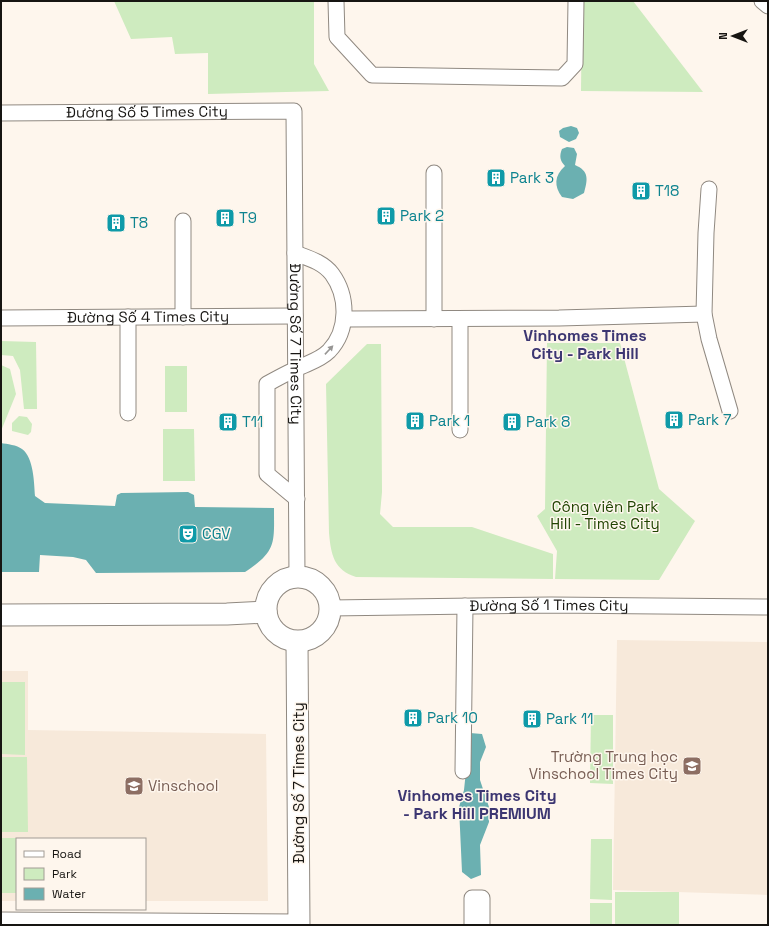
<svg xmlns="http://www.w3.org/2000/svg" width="769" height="926" font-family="'Space Grotesk',sans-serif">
<rect width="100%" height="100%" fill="#fef6ed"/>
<!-- built -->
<g fill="#f7e9da">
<polygon points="617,640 768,642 768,895 613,890"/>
<polygon points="1,671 28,671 28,730 266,734 268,901 145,901 145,839 17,839 17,901 1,901"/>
</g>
<!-- green -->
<g fill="#ceebbf">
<polygon points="114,1 314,1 314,64 329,91 208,94 208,53 175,54 172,37 131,39"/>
<polygon points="582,1 633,1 703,92 581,91"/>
<polygon points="1,341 36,342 37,409 24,409 20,370 13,356 1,355"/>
<polygon points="547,343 620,343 659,489 695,521 659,580 555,579 557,551 537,516 545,509"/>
<path d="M 367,344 L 381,344 L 382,492 L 380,514 L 393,527 L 472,527 L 553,554 L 553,579 L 356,577 C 334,570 331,555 329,533 L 326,384 Z"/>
<polygon points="1,365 10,369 16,394 1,431"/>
<rect x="165" y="366" width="22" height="46"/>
<polygon points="19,416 27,417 32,424 31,432 28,435 12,431 12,423"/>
<polygon points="163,429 194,429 195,481 163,481"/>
<polygon points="1,682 25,682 25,755 1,754"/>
<polygon points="591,715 613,715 613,784 590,783"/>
<polygon points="1,757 27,757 28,832 1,832"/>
<polygon points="1,838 21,838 17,839 17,893 1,893"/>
<polygon points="591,839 612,839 612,900 590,899"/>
<rect x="615" y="892" width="64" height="33"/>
<rect x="590" y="903" width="22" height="22"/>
</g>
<!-- water -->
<g fill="#6bb0b1">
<polygon points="571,126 577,128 579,133 576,139 569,142 560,137 559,131 563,128"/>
<path d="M 567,147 L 574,148 L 577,154 L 575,165 C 589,171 588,179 584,193 L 573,199 L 562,197 C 554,186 554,176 565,166 C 560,161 559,156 562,149 Z"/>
<path d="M 1,443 C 7,444 17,445 22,449 C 34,458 34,483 35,496 L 45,503 L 115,506 L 117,495 L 121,493 L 188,492 L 194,495 L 195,507 L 274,508 C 274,543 277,551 245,572 L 96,573 L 86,560 L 73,557 L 40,555 L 39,572 L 1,572 Z"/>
<polygon points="470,733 482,734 486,747 480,762 480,780 489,807 489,822 480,845 481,875 471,879 462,872 459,807 464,790"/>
</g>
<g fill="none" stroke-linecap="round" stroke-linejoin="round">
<!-- street casing -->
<g stroke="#908981" stroke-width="17">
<g id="street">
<polyline points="336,1 337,37 372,75 562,78 575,64 576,1"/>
<polyline points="762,1 768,6"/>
<path id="s1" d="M 1,113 L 294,111 L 297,577"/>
<polyline points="434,173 434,319"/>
<polyline points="709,189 706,233 704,314 709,339 730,411"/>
<polyline points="183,221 183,317"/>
<path d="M 295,253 C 308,258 323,262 332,274 C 348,296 349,330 329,351 C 319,361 307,363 294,370 C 285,374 276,379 267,384 L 267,474 L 297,499"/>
<polyline points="128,317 128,413"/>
<path id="s2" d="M 1,318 L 295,316"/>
<polyline points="345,319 559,318 704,314"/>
<polyline points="460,430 460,319"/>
<path id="s3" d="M 330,608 L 551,605 L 768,607"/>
<polyline points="463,771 465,606"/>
<polyline points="472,925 472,898 482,898 482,925"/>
</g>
</g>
<!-- secondary casing -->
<g stroke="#908981" stroke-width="23">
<g id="secondary">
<circle cx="298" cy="609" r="32"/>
<polyline points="1,615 227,614 266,612"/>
<polyline points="1,923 299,925 297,642"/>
</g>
</g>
<!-- street -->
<use href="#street" stroke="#fff" stroke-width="15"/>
<!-- secondary -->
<use href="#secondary" stroke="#fff" stroke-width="21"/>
</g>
<!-- one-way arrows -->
<defs><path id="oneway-solid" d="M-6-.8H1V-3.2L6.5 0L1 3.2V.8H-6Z"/></defs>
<use fill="#979694" href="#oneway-solid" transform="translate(329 350) rotate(-47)"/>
<!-- icons -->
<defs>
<g id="building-square" transform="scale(1)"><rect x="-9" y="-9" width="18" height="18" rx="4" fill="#0f9aa8" stroke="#fef6ed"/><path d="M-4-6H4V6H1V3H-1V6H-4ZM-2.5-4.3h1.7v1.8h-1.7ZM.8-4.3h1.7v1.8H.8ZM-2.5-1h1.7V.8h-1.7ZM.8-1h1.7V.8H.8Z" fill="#fff"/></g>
<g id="theatre-square" transform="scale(1)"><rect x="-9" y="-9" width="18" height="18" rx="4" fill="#0f9aa8" stroke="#fef6ed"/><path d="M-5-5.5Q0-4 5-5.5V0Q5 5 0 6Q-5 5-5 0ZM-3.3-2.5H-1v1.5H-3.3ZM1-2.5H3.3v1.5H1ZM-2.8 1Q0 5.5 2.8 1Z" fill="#fff"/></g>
<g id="school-square" transform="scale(1)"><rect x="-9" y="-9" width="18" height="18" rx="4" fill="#8d6e63" stroke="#fef6ed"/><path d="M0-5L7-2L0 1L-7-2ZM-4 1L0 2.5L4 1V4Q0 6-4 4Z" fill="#fff"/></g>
</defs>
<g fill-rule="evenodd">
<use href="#building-square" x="496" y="178"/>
<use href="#building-square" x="641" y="191"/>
<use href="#building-square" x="386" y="216"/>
<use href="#building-square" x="225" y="218"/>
<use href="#building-square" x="116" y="223"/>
<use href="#building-square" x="674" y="420"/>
<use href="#building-square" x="415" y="421"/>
<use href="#building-square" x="228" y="422"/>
<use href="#building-square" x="512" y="422"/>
<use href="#theatre-square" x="188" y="534"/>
<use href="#building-square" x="413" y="718"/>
<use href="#building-square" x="532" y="719"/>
<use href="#school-square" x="692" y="766"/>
<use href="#school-square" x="134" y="786"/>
</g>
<g text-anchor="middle" stroke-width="3" stroke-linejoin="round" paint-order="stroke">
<!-- street labels -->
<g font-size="15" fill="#171512" stroke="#fef6ed">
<text dy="5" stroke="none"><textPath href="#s1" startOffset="146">Đường Số 5 Times City</textPath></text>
<text dy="5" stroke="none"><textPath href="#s2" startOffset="147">Đường Số 4 Times City</textPath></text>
<text dy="5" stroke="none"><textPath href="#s1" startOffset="526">Đường Số 7 Times City</textPath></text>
<text dy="5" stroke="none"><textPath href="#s3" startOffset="219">Đường Số 1 Times City</textPath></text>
<text transform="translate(299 783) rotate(-90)" y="5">Đường Số 7 Times City</text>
</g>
<!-- culture labels -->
<g font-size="15" fill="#0d838f" stroke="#fef6ed" text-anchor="start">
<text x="510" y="183">Park 3</text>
<text x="655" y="196">T18</text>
<text x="400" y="221">Park 2</text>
<text x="239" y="223">T9</text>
<text x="130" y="228">T8</text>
<text x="688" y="425">Park 7</text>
<text x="429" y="426">Park 1</text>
<text x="242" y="427">T11</text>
<text x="526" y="427">Park 8</text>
<text x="202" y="539">CGV</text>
<text x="427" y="723">Park 10</text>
<text x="546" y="724">Park 11</text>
</g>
<!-- park labels -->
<g font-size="15" fill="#214402" stroke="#fef6ed">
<text x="605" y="512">Công viên Park<tspan x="605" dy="17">Hill - Times City</tspan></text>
</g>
<!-- education labels -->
<g font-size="15" fill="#785e54" stroke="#fef6ed" text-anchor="end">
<text x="678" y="762">Trường Trung học<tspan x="678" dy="17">Vinschool Times City</tspan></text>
<text x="148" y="791" text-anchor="start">Vinschool</text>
</g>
<!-- neighbourhood labels -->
<g font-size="16" font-weight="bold" fill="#3c3672" stroke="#fef6ed">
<text x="585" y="341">Vinhomes Times<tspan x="585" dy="18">City - Park Hill</tspan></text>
<text x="477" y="801">Vinhomes Times City<tspan x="477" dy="18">- Park Hill PREMIUM</tspan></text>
</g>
</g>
<!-- border -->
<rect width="769" height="926" fill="none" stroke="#171512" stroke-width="4"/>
<!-- legend -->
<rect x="16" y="838" width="130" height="72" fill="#fef6ed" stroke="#a29c95"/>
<rect x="24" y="851" width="20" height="6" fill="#ffffff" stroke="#a29c95"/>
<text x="52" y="858" font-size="12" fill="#171512">Road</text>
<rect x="24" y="868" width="20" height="12" fill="#ceebbf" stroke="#a29c95"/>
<text x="52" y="878" font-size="12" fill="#171512">Park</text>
<rect x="24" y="888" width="20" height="12" fill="#6bb0b1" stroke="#a29c95"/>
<text x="52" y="898" font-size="12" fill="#171512">Water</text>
<!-- north arrow -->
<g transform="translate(733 36) rotate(270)" stroke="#fef6ed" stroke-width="3" paint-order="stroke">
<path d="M0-3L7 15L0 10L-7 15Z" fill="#171512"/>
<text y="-6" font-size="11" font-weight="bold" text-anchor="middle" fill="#171512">N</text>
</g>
</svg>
